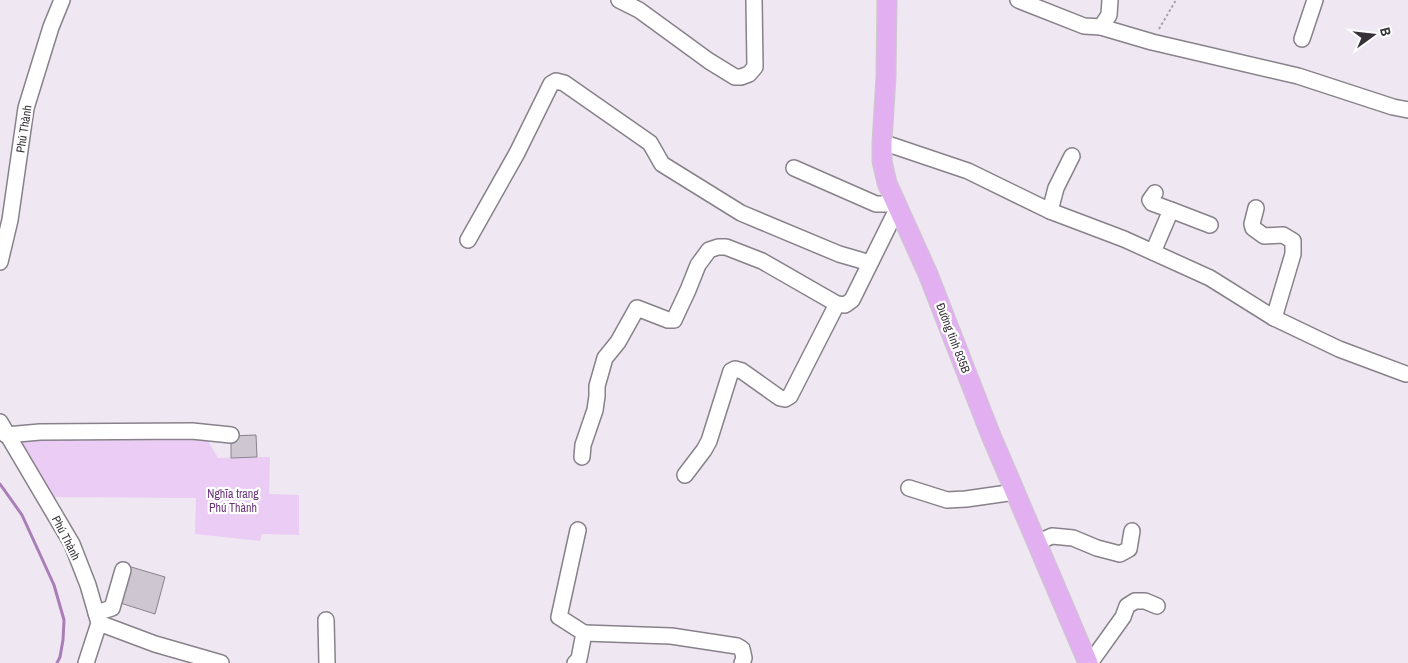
<svg xmlns="http://www.w3.org/2000/svg" width="1408" height="663" font-family="'Archivo Narrow',sans-serif">
<rect width="100%" height="100%" fill="#efe7f2"/>
<!-- green -->
<polygon fill="#eaccf4" points="204,434 218,458 270,457 269,494 299,495 299,535 262,534 260,541 195,534 196,498 53,497 19,438"/>
<g fill="none" stroke-linecap="round" stroke-linejoin="round">
<!-- stream -->
<polyline stroke="#a97eb7" stroke-width="3" points="0,484 22,515 54,585 64,620 63,640 60,657 57,663"/>
</g>
<!-- building -->
<g fill="#cec6d1" stroke="#8a838d">
<polygon points="256,435 257,457 231,458 231,436"/>
<polygon points="121,564 165,577 155,614 111,600"/>
</g>
<g fill="none" stroke-linecap="round" stroke-linejoin="round">
<!-- minor casing -->
<g stroke="#88818a" stroke-width="18">
<g id="minor">
<polyline points="619,0 639,10 709,61 735,77 741,77 749,74 755,67 754,0"/>
<polyline points="1018,0 1084,26 1101,27 1109,15 1110,0"/>
<polyline points="1101,27 1152,42 1298,76 1393,107 1408,110"/>
<polyline points="1302,39 1315,0"/>
<polyline points="882,142 968,171 1050,211 1124,239 1210,278 1274,318 1339,349 1406,374"/>
<polyline points="794,168 876,204 886,204 894,198"/>
<polyline points="1155,193 1150,200 1152,203 1171,210"/>
<polyline points="1256,208 1252,224 1253,228 1264,236 1283,235 1293,241 1293,254 1274,318"/>
<polyline points="1050,211 1056,188 1072,156"/>
<polyline points="468,240 517,153 551,84 556,81 564,83 650,143 662,164 741,213 839,254 870,263"/>
<polyline points="1153,252 1171,210 1210,225"/>
<polyline points="0,262 10,220 26,108 51,27 62,0"/>
<polyline points="0,422 72,544 88,585 99,623 86,663"/>
<polyline points="6,435 40,432 192,431 231,435"/>
<polyline points="582,457 583,445 595,410 597,396 597,386 605,358 618,342 637,308 668,320 674,320 688,290 698,265 709,250 718,247 726,247 762,261 837,304 845,305 852,300 898,207"/>
<polyline points="685,475 704,450 709,441 731,371 735,369 742,371 780,398 785,399 790,396 837,304"/>
<polyline points="909,488 947,500 966,499 1015,492"/>
<polyline points="1036,543 1052,536 1073,538 1097,548 1120,554 1129,549 1132,531"/>
<polyline points="96,613 112,608 123,570"/>
<polyline points="326,620 327,663"/>
<polyline points="99,623 155,644 221,663"/>
<polyline points="584,633 671,636 737,646 742,649 744,658 742,663"/>
<polyline points="575,663 579,659 584,633 559,617 578,530"/>
<polyline points="1090,663 1123,617 1127,606 1135,601 1145,601 1157,606"/>
</g>
</g>
<!-- major casing -->
<g stroke="#cbcacb" stroke-width="21">
<polyline id="major" points="887,0 886,77 882,142 882,161 887,183 928,274 990,433 1088,663"/>
</g>
<!-- path -->
<polyline stroke="#a8a1aa" stroke-width="2" stroke-dasharray="2.5 2.5" stroke-linecap="butt" points="1159,29 1176,0"/>
<!-- minor -->
<use href="#minor" stroke="#fff" stroke-width="15"/>
<!-- major -->
<use href="#major" stroke="#e2b0f1" stroke-width="19"/>
</g>
<g text-anchor="middle" stroke-width="4.5" stroke-linejoin="round" paint-order="stroke">
<!-- street labels -->
<g font-size="12" fill="#363237" stroke="#fff">
<text transform="translate(24 129) rotate(-81)" y="4">Phú Thành</text>
<text transform="translate(953 338) rotate(69)" y="4">Đường tỉnh 835B</text>
<text transform="translate(66 538) rotate(63)" y="4">Phú Thành</text>
</g>
<!-- park labels -->
<g font-size="12" fill="#683279" stroke="#fff">
<text x="233" y="498">Nghĩa trang<tspan x="233" dy="14">Phú Thành</tspan></text>
</g>
</g>
<!-- north arrow -->
<g transform="translate(1373 35) rotate(75)" stroke="#ffffff" stroke-width="4" paint-order="stroke">
<path d="M0-4L9 19L0 12L-9 19Z" fill="#363237"/>
<text y="-8" font-size="14" font-weight="bold" text-anchor="middle" fill="#363237">B</text>
</g>
</svg>
